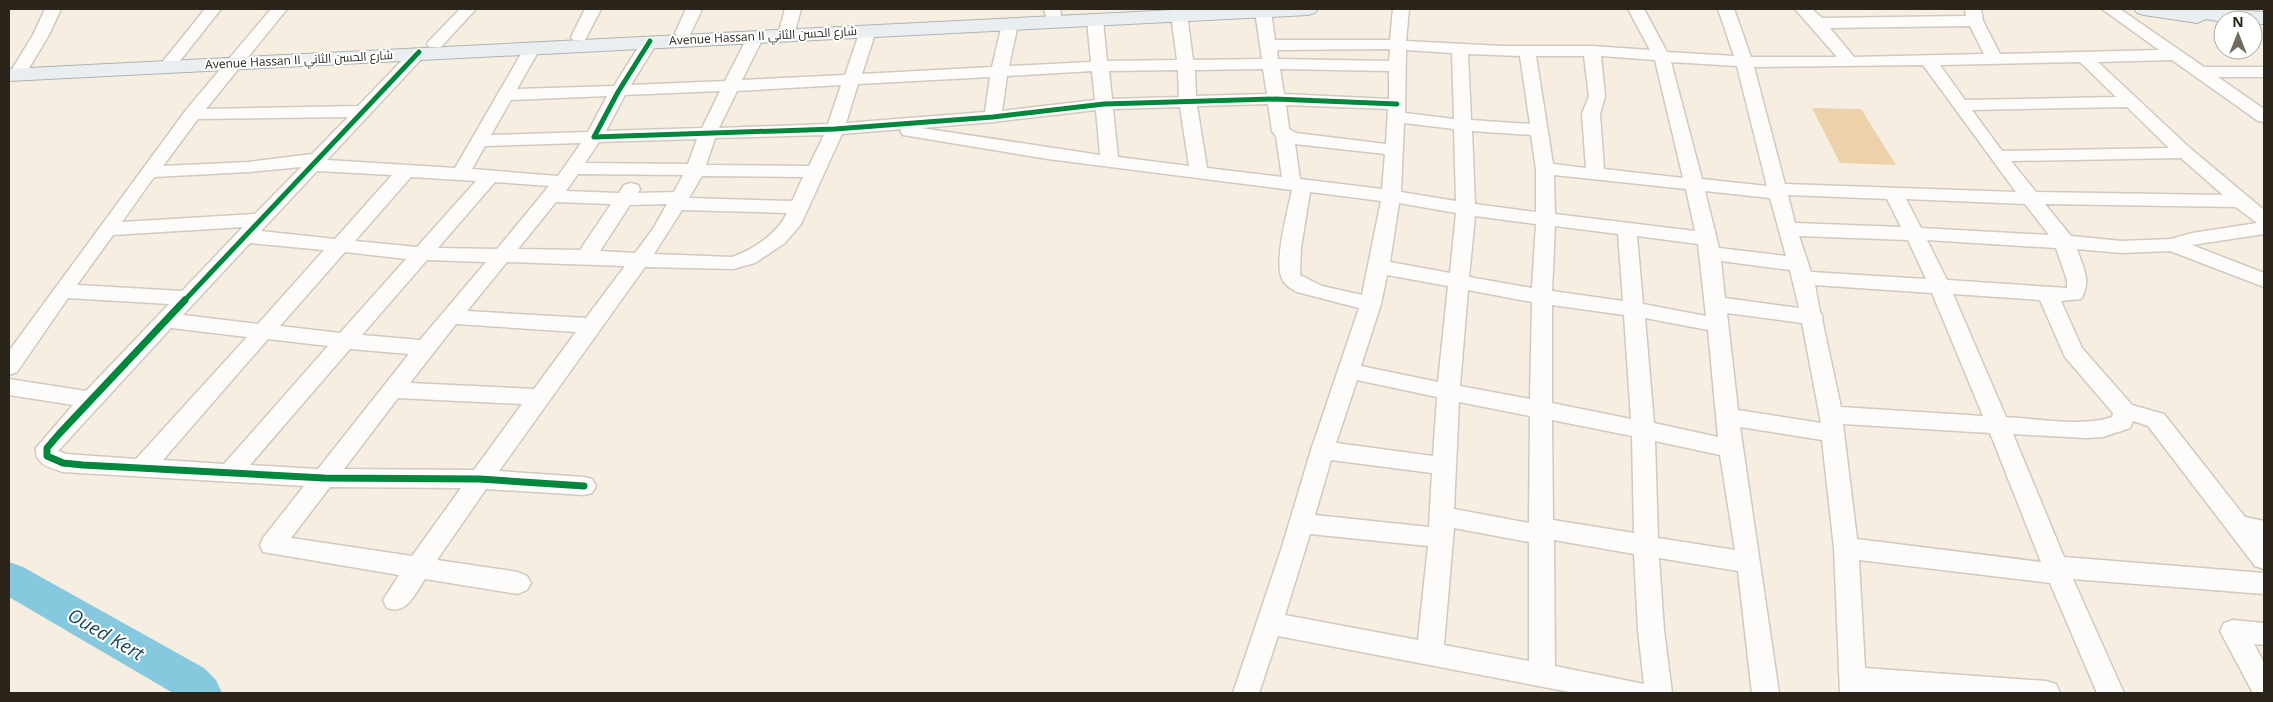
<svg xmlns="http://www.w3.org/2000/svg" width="2273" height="702" font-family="'Open Sans',Cairo,sans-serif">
<rect width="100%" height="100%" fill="#f7eee2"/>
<!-- green -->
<polygon fill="#ecd1aa" points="1812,108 1861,109 1896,165 1840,163"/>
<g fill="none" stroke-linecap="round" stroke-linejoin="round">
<!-- river -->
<polygon fill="#86c8de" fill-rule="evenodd" points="9,562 23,567 204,668 216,680 222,693 173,693 9,597"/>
<!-- minor casing -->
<g stroke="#d0c9be" stroke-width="3">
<g id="minor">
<polygon points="45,9 61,9 49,35 23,78 11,78 9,74 33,35"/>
<polygon points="205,9 221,9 172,71 160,71 158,68 160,65"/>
<path d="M 271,9 L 287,9 L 206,109 L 358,106 L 413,49 L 425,49 L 427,52 L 425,55 L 327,160 L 455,168 L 525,47 L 527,44 L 539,44 L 541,47 L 517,89 L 614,86 L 644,38 L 656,38 L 658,41 L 631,85 L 725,81 L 748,36 L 750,33 L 762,33 L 764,36 L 742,80 L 845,75 L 860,31 L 862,28 L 874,28 L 876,31 L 862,74 L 992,67 L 1002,24 L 1004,21 L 1016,21 L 1018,24 L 1009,66 L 1091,62 L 1087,20 L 1089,17 L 1101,17 L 1103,20 L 1107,61 L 1177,60 L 1171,15 L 1174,12 L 1184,12 L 1187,15 L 1193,60 L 1262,59 L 1255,11 L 1257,9 L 1269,9 L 1271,11 L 1275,40 L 1390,40 L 1393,9 L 1409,9 L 1406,41 L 1502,46 L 1592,46 L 1650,50 L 1628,9 L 1644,9 L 1667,52 L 1734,56 L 1718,9 L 1734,9 L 1751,57 L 1837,57 L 1795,9 L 1812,9 L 1822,18 L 1966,16 L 1965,9 L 1981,9 L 1983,21 L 2000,54 L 2159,50 L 2102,9 L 2120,9 L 2204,67 L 2264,67 L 2264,77 L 2218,77 L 2264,109 L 2264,122 L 2258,121 L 2172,60 L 2098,62 L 2191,149 L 2264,210 L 2264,234 L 2192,245 L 2264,273 L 2264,287 L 2170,251 L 2122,253 L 2077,249 C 2083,268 2092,281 2081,299 L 2061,301 L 2082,348 L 2132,405 L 2164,414 L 2245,517 L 2264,521 L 2264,569 L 2255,566 L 2148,426 L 2133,421 L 2130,428 L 2103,437 L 2086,438 L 2013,434 L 2064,557 L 2264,573 L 2264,594 L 2073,579 L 2124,693 L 2097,693 L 2050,583 L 1859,560 L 1865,668 L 2046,681 L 2056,684 L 2060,693 L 1866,692 L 1866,693 L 1840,693 L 1834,548 L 1822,440 L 1740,427 L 1779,693 L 1752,693 L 1738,571 L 1659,558 L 1664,630 L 1672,693 L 1575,693 L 1278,636 L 1259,693 L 1233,693 L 1281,550 L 1311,450 L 1359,308 L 1297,292 C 1290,288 1283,284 1281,276 C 1275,258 1288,209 1292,190 L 1048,159 L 909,136 L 903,135 L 900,131 L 902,129 L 842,134 L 801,224 L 785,243 L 755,263 L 733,269 L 645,267 L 499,471 L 584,477 L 592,479 L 596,486 L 592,493 L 584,495 L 486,489 L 437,560 L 518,572 L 527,576 L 531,583 L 527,590 L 518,594 L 425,579 C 415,594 407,615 387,608 L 383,600 L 399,575 L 263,552 L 260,545 L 263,538 L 304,486 L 63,472 C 49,467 35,465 36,448 L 73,405 L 9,395 L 9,379 L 86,391 L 169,304 L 68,298 L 17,372 L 9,375 L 9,351 L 186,110 ZM 1970,26 L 1984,54 L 1854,57 L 1830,28 ZM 1390,49 L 1389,61 L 1278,59 L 1277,50 ZM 1406,50 L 1452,53 L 1454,119 L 1405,113 ZM 1468,54 L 1520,56 L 1530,124 L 1471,120 ZM 1536,56 L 1584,56 L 1589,96 L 1582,114 L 1586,168 L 1553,164 ZM 1601,56 L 1655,60 L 1683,178 L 1604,169 L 1600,114 L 1605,96 ZM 1671,62 L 1737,66 L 1767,186 L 1702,179 ZM 2080,62 L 2116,97 L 1965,100 L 1940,65 ZM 1923,65 L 2016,192 L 1785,184 L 1754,67 ZM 1263,69 L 1267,94 L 1196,96 L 1195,70 ZM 1280,69 L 1389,71 L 1389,99 L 1284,94 ZM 1178,70 L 1179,97 L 1112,99 L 1109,71 ZM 1092,71 L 1095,100 L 1002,111 L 1007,76 ZM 990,77 L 985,112 L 846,123 L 858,84 ZM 841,85 L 828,124 L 719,128 L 737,91 ZM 720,91 L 702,128 L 606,131 L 625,95 ZM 607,96 L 588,132 L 491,135 L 511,100 ZM 1268,104 L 1272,131 L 1276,136 L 1282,177 L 1207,168 L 1197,106 ZM 1286,105 L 1388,109 L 1386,144 L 1296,133 L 1289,129 ZM 1180,107 L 1189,166 L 1118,157 L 1113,109 ZM 2127,107 L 2169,148 L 2002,151 L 1972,110 ZM 1096,110 L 1100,155 L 921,128 L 993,122 ZM 348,117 L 312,154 L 249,162 L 163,166 L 198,119 ZM 1404,123 L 1454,129 L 1456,201 L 1401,192 ZM 1472,131 L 1531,135 L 1536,169 L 1536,212 L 1475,204 ZM 824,135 L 809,166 L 706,165 L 715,138 ZM 697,139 L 688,164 L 585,163 L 599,142 ZM 581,143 L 558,176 L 472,169 L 485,146 ZM 1295,144 L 1385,154 L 1382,189 L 1300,179 ZM 2181,158 L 2223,195 L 2036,192 L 2011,161 ZM 301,167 L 255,214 L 122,222 L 154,177 L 249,172 ZM 317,171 L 392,175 L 335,239 L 261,231 ZM 578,174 L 683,175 L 674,192 L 638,193 L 640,189 L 638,185 L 631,183 L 624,185 L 619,193 L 566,191 ZM 1554,175 L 1686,189 L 1695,231 L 1555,214 ZM 702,176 L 803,177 L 792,201 L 689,198 ZM 411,177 L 476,181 L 417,247 L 355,241 ZM 495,182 L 549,186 L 497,249 L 438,248 ZM 1705,191 L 1770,198 L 1786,256 L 1719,248 ZM 1310,192 L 1381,201 L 1362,295 L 1322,286 L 1300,275 L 1301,248 ZM 1788,195 L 1887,199 L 1901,227 L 1795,223 ZM 1906,199 L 2025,204 L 2049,235 L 1921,228 ZM 556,202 L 611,204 L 580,250 L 518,249 ZM 1399,203 L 1456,213 L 1450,273 L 1390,262 ZM 667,204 L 653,229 L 635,253 L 600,251 L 630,205 ZM 2045,204 L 2236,207 L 2257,223 L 2192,233 L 2171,239 L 2122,241 L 2071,236 ZM 682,210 L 787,213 C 777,234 754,249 732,257 L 654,254 ZM 1475,216 L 1536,224 L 1532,288 L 1469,277 ZM 1555,226 L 1618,234 L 1623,301 L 1552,291 ZM 243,227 L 182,291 L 77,285 L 113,235 ZM 1637,236 L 1698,244 L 1706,316 L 1643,304 ZM 1799,236 L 1908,240 L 1926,279 L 1811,272 ZM 1927,240 L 2056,248 L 2067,280 L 2067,288 L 1947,280 ZM 250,243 L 324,250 L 258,324 L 183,315 ZM 345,252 L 406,259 L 340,333 L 280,326 ZM 427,260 L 486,262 L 420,340 L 362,335 ZM 1721,261 L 1790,270 L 1799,308 L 1725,298 ZM 507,262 L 625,266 L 586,318 L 467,311 ZM 1387,275 L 1448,286 L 1438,382 L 1361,366 L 1381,304 ZM 1815,285 L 1932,293 L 1983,416 L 1841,407 L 1822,319 L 1823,317 L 1820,312 ZM 1468,290 L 1532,302 L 1530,399 L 1460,386 ZM 1953,294 L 2040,300 L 2065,357 L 2113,413 L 2112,417 C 2083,427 2038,419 2006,417 ZM 1552,305 L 1624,315 L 1631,419 L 1552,403 ZM 1727,313 L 1802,323 L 1821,423 L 1738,410 ZM 1645,318 L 1708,330 L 1718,437 L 1654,423 ZM 456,324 L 576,332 L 534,389 L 410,383 ZM 171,328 L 247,337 L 136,459 L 66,454 L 58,451 ZM 268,339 L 328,346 L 224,464 L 163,460 ZM 350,349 L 409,354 L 318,469 L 250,465 ZM 1357,380 L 1437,397 L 1433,456 L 1336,443 ZM 398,398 L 522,404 L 474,470 L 344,469 ZM 1459,402 L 1530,416 L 1529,523 L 1454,509 ZM 1552,420 L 1632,436 L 1634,533 L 1553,520 ZM 1843,424 L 1990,433 L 2041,562 L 1857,539 ZM 1655,441 L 1720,455 L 1735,550 L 1658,538 ZM 1331,460 L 1432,473 L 1429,527 L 1315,515 ZM 330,487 L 461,488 L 412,556 L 291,538 ZM 1454,528 L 1529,542 L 1529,661 L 1444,645 ZM 1310,534 L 1428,546 L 1418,640 L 1285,615 ZM 1554,540 L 1634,554 L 1638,630 L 1644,684 L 1555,666 Z"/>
<polygon points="460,9 476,9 441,47 429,47 427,44 429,41"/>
<polygon points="585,9 601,9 585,40 573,40 571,37"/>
<polygon points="686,9 702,9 691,33 689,36 677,36 675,33"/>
<polygon points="785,9 801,9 794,35 792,38 780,38 778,35"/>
<polygon points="1044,9 1060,9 1062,21 1060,24 1048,24"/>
<polygon points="2233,620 2264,623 2264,645 2254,644 2264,663 2264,693 2253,693 2220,631 2224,623"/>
</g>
</g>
<!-- primary casing -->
<g stroke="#aeb4b3" stroke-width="2">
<g id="primary">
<polygon points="1194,9 1318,9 1315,13 1308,15 9,81 9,69"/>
<polygon points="2134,9 2218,9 2264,12 2264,24 2253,24 2253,20 2223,22 2206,19 2197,23 2144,15 2137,13"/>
</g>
</g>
<!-- minor -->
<use href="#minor" fill="#fefcfb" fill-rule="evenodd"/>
<!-- primary -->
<use href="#primary" fill="#e9eff0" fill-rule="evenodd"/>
<!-- cycleway-far1 casing -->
<g stroke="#fff" stroke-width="8">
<g id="cycleway-far1">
<polyline points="650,41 618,92 594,137 835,129 993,117 1104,104 1275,99 1397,104"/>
<polyline points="184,301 419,52"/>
</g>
</g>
<!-- cycleway casing -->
<g stroke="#fff" stroke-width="10">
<polyline id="cycleway" points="185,300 59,434 47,448 47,456 63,463 83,465 324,478 480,479 584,486"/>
</g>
<!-- cycleway-far1 -->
<use href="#cycleway-far1" stroke="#00873e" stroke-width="5"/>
<!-- cycleway -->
<use href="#cycleway" stroke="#00873e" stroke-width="7"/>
</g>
<g text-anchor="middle" stroke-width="4" stroke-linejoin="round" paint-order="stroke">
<!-- far-street labels -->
<g font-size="12" fill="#2b241a" stroke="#fff">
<text transform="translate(763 36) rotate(-3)" y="4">Avenue Hassan II شارع الحسن الثاني</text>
<text transform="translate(299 60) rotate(-3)" y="4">Avenue Hassan II شارع الحسن الثاني</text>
</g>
<!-- near-water labels -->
<g font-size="19" font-style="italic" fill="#1c4656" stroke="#fff">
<text transform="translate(106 634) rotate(30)" y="7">Oued Kert</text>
</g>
</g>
<!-- border -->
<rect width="2273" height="702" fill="none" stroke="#2b241a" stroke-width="20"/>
<!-- north arrow -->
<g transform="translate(2238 35)"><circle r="24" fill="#ffffff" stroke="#aaa7a3"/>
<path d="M0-4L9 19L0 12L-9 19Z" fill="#726b60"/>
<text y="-8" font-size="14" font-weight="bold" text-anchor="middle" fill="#2b241a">N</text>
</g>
</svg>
